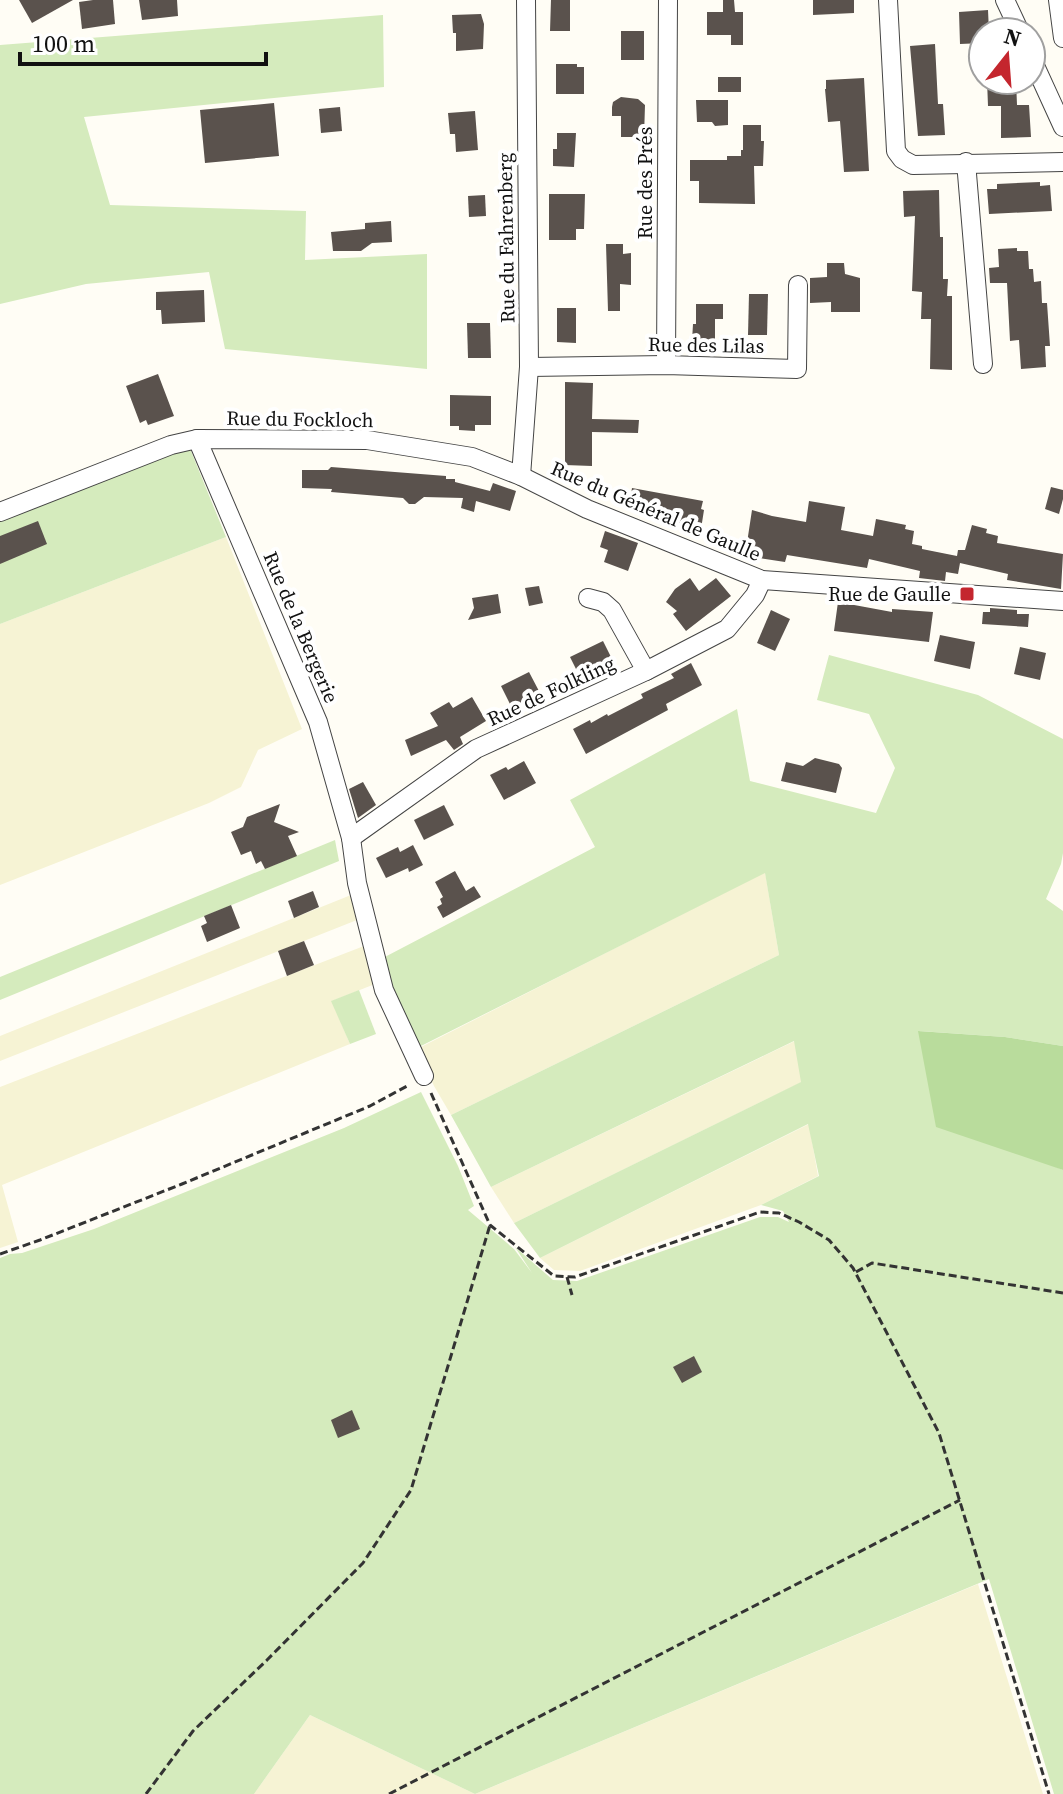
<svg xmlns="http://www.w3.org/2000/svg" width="1063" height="1794" font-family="'Source Serif 4',serif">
<rect width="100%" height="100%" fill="#fffdf5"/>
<!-- farmland -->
<g fill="#f6f3d4">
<polygon points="226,537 302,729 258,750 241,787 209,803 0,885 0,624"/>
<polygon points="765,872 779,955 451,1115 434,1086 417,1049"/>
<polygon points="351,895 357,920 0,1061 0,1036"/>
<polygon points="364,946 375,984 332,1001 350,1044 2,1185 18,1242 0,1248 0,1087"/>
<polygon points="795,1041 802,1082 514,1223 491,1187"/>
<polygon points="809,1124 818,1176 761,1205 580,1271 554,1270 540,1258"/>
<polygon points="978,1584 1043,1794 254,1794 310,1715 475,1794"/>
</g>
<!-- green -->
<g fill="#d5ebbd">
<polygon points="383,15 384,87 84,117 110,205 306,211 305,260 427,254 427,369 225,349 209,272 86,284 0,304 0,45"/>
<polygon points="184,434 226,537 0,624 0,504"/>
<polygon points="829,655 978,695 1063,739 1063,853 1061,864 1046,899 1063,911 1063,1046 1005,1037 919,1031 1056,1167 1063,1170 1063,1794 1054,1794 989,1579 475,1794 310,1715 254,1794 0,1794 0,1258 10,1254 22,1253 94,1229 344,1128 421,1092 458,1166 474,1206 468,1210 514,1249 532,1273 515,1247 553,1280 577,1281 760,1217 778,1217 789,1222 783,1211 761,1205 819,1176 808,1124 540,1258 514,1223 801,1082 794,1041 491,1187 451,1115 779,955 765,873 417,1048 381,959 595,847 570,800 737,709 750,781 876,813 895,768 869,714 817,700"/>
<polygon points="335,840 339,861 0,1000 0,977"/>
<polygon points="359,990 376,1034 350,1044 331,1001"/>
</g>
<!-- forest -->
<polygon fill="#b9dc9c" points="918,1031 1005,1037 1063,1046 1063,1170 936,1127"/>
<!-- building -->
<g fill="#5a524d">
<polygon points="19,0 73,0 32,23"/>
<polygon points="93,0 113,0 115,24 82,29 79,2"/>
<polygon points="139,0 177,0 178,16 142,20"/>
<polygon points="551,0 570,0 570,31 550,31"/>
<polygon points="723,0 734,0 735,12 743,12 743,45 731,45 731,35 707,35 707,12 723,12"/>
<polygon points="813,0 854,0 854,13 813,15"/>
<polygon points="988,10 989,32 983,32 983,43 960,44 959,12"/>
<polygon points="481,14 484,24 483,49 456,51 456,33 453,33 452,15"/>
<rect x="621" y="31" width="23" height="29"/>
<polygon points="935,44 938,104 943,104 945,135 918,136 910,46"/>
<polygon points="556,64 577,64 577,67 584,67 584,94 556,94"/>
<rect x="718" y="77" width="23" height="15"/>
<polygon points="864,78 869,171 844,172 840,121 828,122 825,89 826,89 826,80"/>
<polygon points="987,80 1016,80 1017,105 1029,105 1031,137 1001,138 1001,106 988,106"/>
<polygon points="621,97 638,99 645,105 644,137 621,137 621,116 612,116 612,107 613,102"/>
<polygon points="696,100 728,100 728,125 715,126 712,122 697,122"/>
<polygon points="274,103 279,156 205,163 200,110"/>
<polygon points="340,107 342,131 321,133 319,109"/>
<polygon points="475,111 478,150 456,152 455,134 450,134 448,113"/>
<polygon points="743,125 761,125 761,141 764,141 763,166 754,166 755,204 699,203 699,181 690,181 690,160 727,160 727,156 741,156 741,150 743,150"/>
<polygon points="557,133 576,133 574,167 553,166 553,149 557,149"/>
<polygon points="1040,182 1040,186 1050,185 1052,211 989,214 987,189 997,189 997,184"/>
<polygon points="939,190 940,237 943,237 943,279 948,279 947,296 952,296 952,370 930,369 931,319 921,319 922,292 912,291 915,216 904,217 903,191"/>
<polygon points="549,194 585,194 584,229 576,229 576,240 549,240"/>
<polygon points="485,195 486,216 469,217 468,196"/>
<polygon points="391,221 392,242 372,243 361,251 333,251 331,232 365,229 365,223"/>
<polygon points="606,244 623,244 623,254 631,253 631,285 620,284 620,311 608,311"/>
<polygon points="1017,248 1017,251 1028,251 1029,269 1033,269 1034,282 1041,281 1042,303 1047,303 1050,346 1045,346 1046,367 1021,369 1019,340 1010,341 1007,283 990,283 989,268 999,267 998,249"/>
<polygon points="827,263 844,263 845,274 860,278 860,312 831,312 831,302 810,303 810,278 827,277"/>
<polygon points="204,290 205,322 162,324 161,310 156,310 156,292"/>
<polygon points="749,294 768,294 767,335 748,335"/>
<polygon points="696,304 723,304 723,319 715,319 715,341 692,341 693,324 696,324"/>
<polygon points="557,308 576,308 576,343 557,342"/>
<polygon points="467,323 490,323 491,358 468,358"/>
<polygon points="158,374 174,416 148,425 146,420 140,423 126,386"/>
<polygon points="565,382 593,383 592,419 639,420 638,433 592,432 592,466 565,465"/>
<polygon points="450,395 491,396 491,425 475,425 475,431 459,430 459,426 450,426"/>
<polygon points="331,467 446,476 446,479 455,479 455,482 490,491 493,483 516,491 510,511 476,501 474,512 461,508 463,498 424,497 415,504 409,504 403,498 331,492 332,489 302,488 302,470 328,470"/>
<polygon points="1051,487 1063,490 1063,499 1059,514 1045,509"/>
<polygon points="632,488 703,501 701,509 704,510 701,529 671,524 673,515 629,507"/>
<polygon points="809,501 845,507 841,530 873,536 876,519 906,525 905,529 914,531 912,544 922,546 922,549 957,556 958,550 965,550 972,525 987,529 986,533 998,536 997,543 1063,554 1061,589 1007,580 1008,574 960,563 958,574 946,572 945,581 919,578 920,571 869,559 867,568 787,555 785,562 745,556 752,510 772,516 806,522"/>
<polygon points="38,521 47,544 0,564 0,536"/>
<polygon points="605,531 638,543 628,571 604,562 608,550 600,547"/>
<polygon points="690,578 699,591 716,578 731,596 686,631 673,614 677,611 666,602 675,589"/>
<polygon points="539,586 543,603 529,606 525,588"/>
<polygon points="498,594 501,613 468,620 474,608 472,598"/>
<polygon points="838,602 892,612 892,609 933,612 929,642 834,631"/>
<polygon points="990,608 1017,610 1017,614 1029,614 1028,627 982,624 983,612 990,612"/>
<polygon points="771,610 790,619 775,651 757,643"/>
<polygon points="940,635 975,642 970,669 934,661"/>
<polygon points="603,641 613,661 580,677 570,657"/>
<polygon points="1020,647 1046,653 1040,680 1014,674"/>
<polygon points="691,663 702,685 666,704 668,710 586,754 573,729 590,720 591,723 607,714 608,716 643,698 641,694 674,678 671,674"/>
<polygon points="529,672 540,693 525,700 527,704 513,710 501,686"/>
<polygon points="472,697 486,721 460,737 463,744 454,750 446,740 411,756 405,740 438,726 430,713 449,702 453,708"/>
<polygon points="815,758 839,764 842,768 836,793 781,781 786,762 803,766"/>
<polygon points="524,761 536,783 504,800 490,775 506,767 508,770"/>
<polygon points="363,782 376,805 358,818 349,789"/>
<polygon points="280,804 274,822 299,832 288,836 297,856 265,869 261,861 256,864 251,851 241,855 231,832 243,827 247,817"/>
<polygon points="444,805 454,825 424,840 414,820"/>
<polygon points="413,845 423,865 409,872 408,868 386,878 376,858 398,847 400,852"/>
<polygon points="455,871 466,891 474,886 481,897 443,918 437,907 442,904 440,899 443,897 435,882"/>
<polygon points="313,891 319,907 294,918 288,901"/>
<polygon points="231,905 240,928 207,942 201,926 207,923 204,916"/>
<polygon points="304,941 314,965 287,976 278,951"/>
<polygon points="694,1356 702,1372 682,1383 673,1367"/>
<polygon points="352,1410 360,1429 338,1438 331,1420"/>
</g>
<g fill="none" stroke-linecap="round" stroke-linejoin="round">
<!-- minor casing -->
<g stroke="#444" stroke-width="20">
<g id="minor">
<polyline points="888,0 896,151 902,159 913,165 1063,162"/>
<polyline points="1005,0 1020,32"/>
<polyline points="1058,0 1063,38"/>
<polyline points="1031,57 1063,127"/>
<polyline points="966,162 983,364"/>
<polyline points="666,365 668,0"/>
<polyline points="529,367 666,365 797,369 798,285"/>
<polyline points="197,439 318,722 351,838 357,883 384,990 424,1076"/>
<polyline points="521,476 529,367 526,0"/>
<polyline points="0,512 171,445 197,439 367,440 472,457 521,476 587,509 762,580 1063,601"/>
<polyline points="588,598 603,602 612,610 646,671"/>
<polyline points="351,838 476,749 646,671 727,629 755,595 762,580"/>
</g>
</g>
<!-- path -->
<g stroke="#333" stroke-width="3" stroke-dasharray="8 4" stroke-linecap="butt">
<polyline points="431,1093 490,1225 554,1276 575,1277 760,1212 779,1213 799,1222 829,1240 853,1268 939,1433 1049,1794"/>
<polyline points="0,1254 40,1240 182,1184 370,1106 409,1085"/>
<polyline points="856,1272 872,1263 1063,1293"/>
<polyline points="567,1277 572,1295"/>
<polyline points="146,1794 193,1731 267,1660 363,1563 411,1490 490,1225"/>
<polyline points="389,1794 960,1500"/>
</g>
<!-- minor -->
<use href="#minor" stroke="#fff" stroke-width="18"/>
</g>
<!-- markers -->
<rect fill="#c4262e" stroke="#fff" stroke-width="3" x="959" y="586" width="16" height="16" rx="4"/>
<g text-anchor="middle" stroke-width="8" stroke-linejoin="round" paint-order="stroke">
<!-- street labels -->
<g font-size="20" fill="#111" stroke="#fff">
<text transform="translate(645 183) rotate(-90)" y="7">Rue des Prés</text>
<text transform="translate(506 238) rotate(-91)" y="7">Rue du Fahrenberg</text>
<text transform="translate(706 345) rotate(1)" y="7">Rue des Lilas</text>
<text transform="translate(300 419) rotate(1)" y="7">Rue du Fockloch</text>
<text transform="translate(656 511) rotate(23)" y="7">Rue du Général de Gaulle</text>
<text transform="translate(301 627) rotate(67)" y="7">Rue de la Bergerie</text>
<text transform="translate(551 691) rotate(-25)" y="7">Rue de Folkling</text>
</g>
<!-- poi labels -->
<g font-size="20" fill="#111" stroke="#fff" text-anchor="end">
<text x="951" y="601">Rue de Gaulle</text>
</g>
</g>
<!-- north arrow -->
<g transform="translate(1007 56) rotate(17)"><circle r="38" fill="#ffffff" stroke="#a0a0a0" stroke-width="2"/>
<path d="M0-6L14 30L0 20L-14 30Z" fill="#c4262e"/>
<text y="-12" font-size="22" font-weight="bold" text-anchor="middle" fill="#111111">N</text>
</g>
<!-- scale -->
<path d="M20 52v12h246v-12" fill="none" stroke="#111111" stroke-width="4"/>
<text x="32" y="52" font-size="24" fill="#111111" stroke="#ffffff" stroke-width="6" paint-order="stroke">100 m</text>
</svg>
